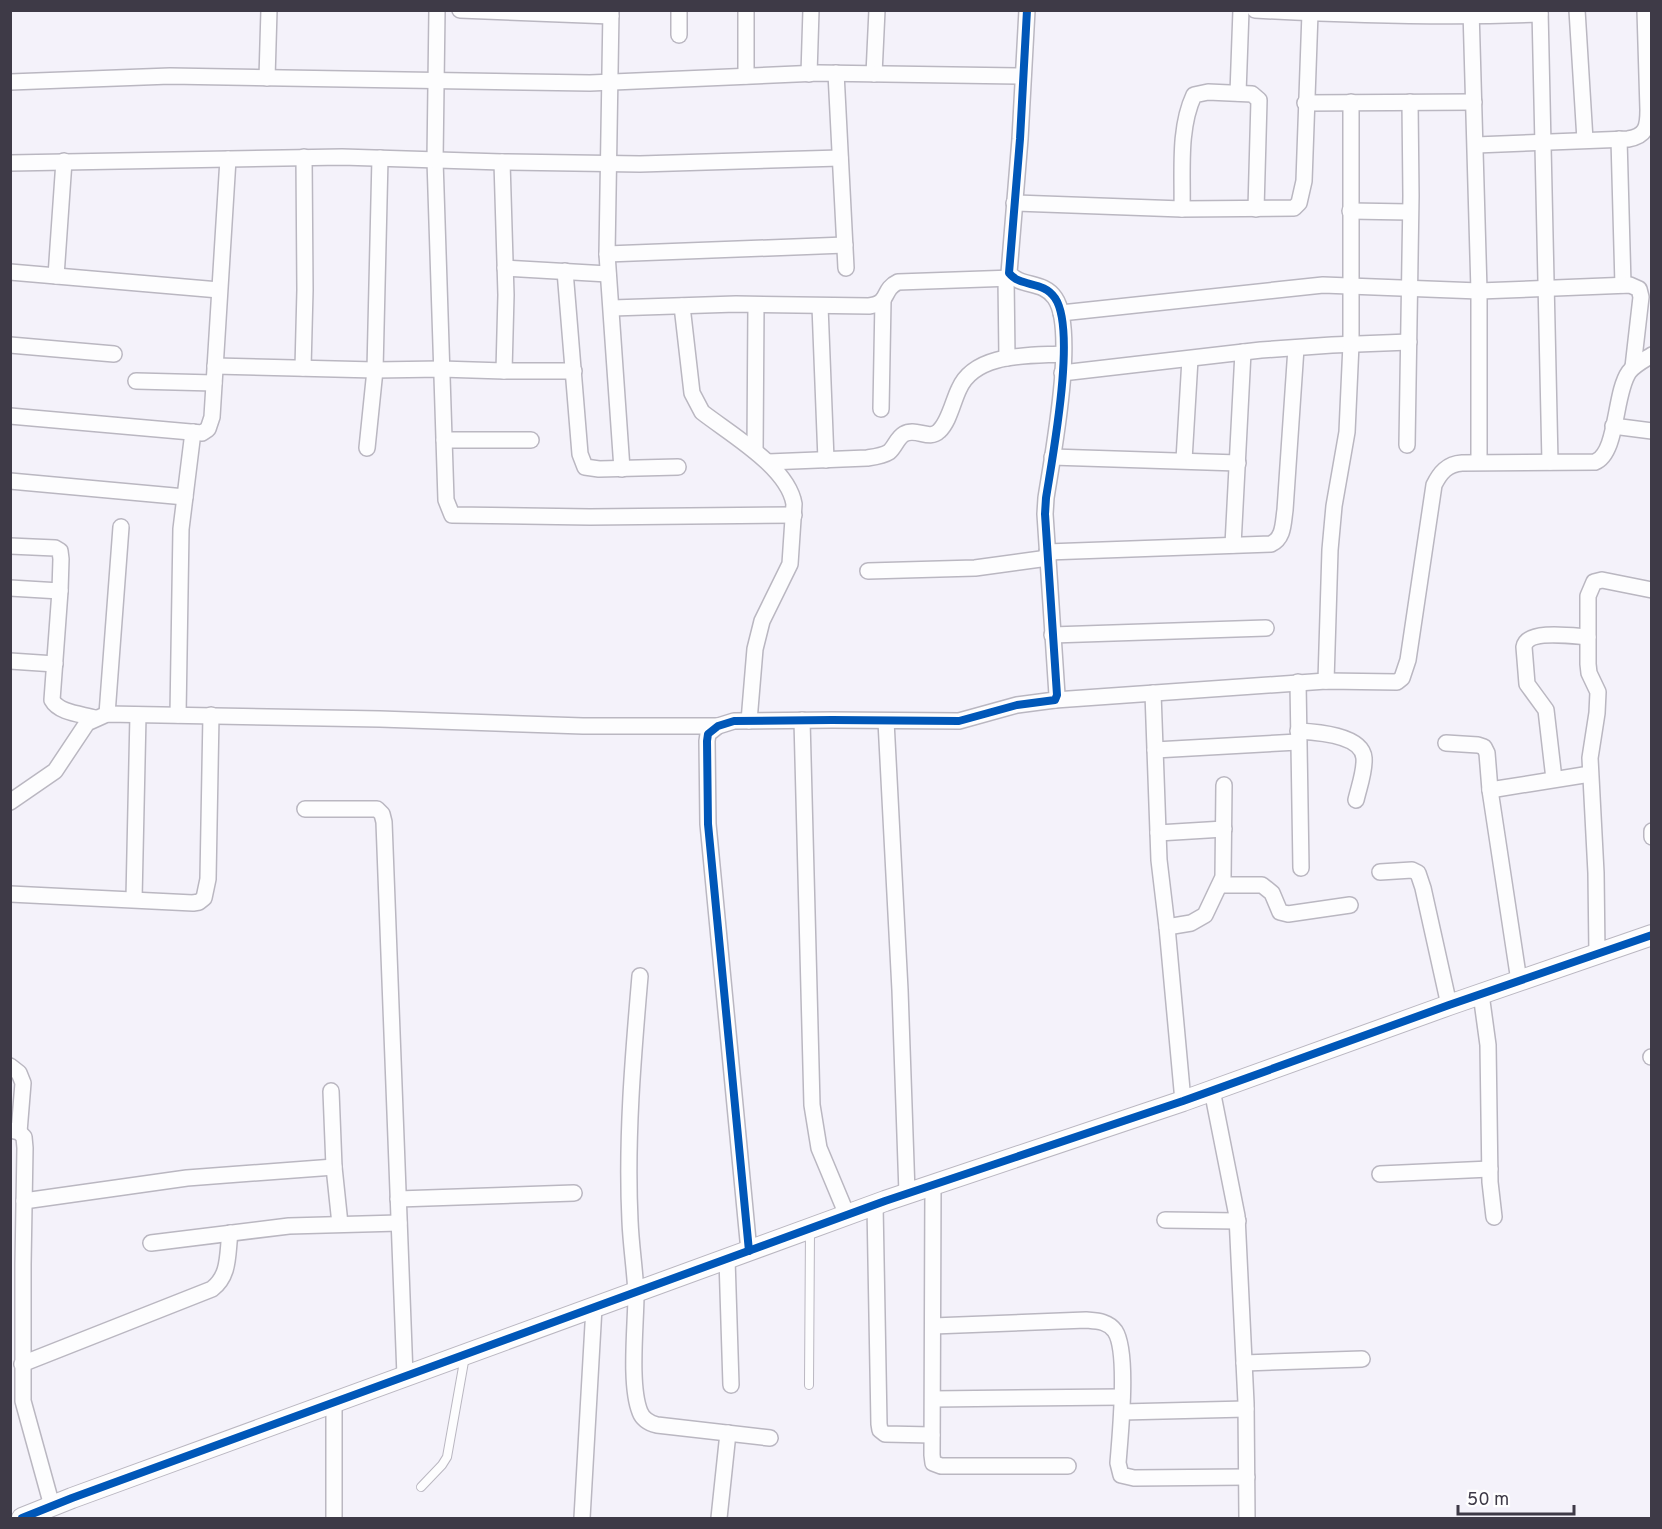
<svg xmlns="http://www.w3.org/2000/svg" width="1662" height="1529" font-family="Overpass,sans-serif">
<rect width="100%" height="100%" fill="#f4f2fa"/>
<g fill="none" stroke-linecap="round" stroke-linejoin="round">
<!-- service casing -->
<g stroke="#bab7c1" stroke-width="10">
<g id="service">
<polyline points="809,1385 810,1230"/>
<polyline points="421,1487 442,1465 447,1457 465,1356"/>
</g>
</g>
<!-- minor casing -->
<g stroke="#bab7c1" stroke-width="18">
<g id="minor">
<polyline points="437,10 435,160 446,500 452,515 590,517 794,515"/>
<polyline points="460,10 611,16"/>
<polyline points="611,10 607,254 622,469"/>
<path d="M 1255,10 C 1350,15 1445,18 1540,14"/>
<polyline points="1471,10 1479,291 1479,462"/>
<polyline points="1540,10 1550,462"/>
<polyline points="1577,10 1585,140"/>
<polyline points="679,35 679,10"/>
<polyline points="836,73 846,268"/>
<polyline points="809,74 811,10"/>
<polyline points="874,74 877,10"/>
<polyline points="746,76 746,10"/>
<polyline points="267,78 269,10"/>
<polyline points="10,82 170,76 590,83 819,73 1023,76"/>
<polyline points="1238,93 1241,10"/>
<polyline points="1305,103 1474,102"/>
<polyline points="1619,139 1623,285"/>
<path d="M 1476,145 L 1628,139 C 1646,136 1648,127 1648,110 L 1645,10"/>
<polyline points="502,162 506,295 504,371"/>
<polyline points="10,163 342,157 502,162 640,164 840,158"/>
<polyline points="1014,203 1182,209 1294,208 1299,203 1304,181 1310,13"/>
<path d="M 1182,209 C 1183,173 1178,129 1194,95 L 1208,92 L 1252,94 L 1259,100 L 1256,209"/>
<polyline points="1350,211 1410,212"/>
<polyline points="607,254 845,245"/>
<polyline points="505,268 608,274"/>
<polyline points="565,271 580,454 585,467 599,469 678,467"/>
<polyline points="10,272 219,290"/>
<polyline points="56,276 64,161"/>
<polyline points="1006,278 1007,358"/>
<path d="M 682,306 L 692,393 L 702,412 C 730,434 788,467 794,504 L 790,564 L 762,621 L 755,649 L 749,721"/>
<polyline points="820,306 826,460"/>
<path d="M 612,308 L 736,304 L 869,306 C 891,303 881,290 898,282 L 1013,278"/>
<polyline points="1061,313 1323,285 1479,291 1630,285 1639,289 1641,297 1633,367"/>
<polyline points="10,345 114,354"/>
<polyline points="215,366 375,370 441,369 504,371 574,371"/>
<polyline points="303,368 305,290 304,157"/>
<polyline points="1062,373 1261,350 1332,345 1409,342"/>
<polyline points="136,381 214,383"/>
<polyline points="881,409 883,300"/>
<polyline points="10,416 202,433 208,429 212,417 228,159"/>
<polyline points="1613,426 1652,431"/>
<polyline points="444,440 531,440"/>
<polyline points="1407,445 1411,196 1410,102"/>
<polyline points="367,448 375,370 380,158"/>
<polyline points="755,451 756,305"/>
<polyline points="1052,457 1238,463"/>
<polyline points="1184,460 1190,359"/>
<path d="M 768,462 L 867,458 C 874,457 883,456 889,452 C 895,447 897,438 904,434 C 916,427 929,441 939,431 C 949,422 953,401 959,389 C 975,352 1030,356 1063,354"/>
<polyline points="10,481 185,497"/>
<polyline points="1233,545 1243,352"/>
<path d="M 10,546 L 55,548 L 60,551 L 61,559 L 60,591 L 52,700 C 59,713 81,714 95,718"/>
<path d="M 1047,552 L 1271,544 C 1284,538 1283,523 1285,510 L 1296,348"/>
<polyline points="868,571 975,568 1048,558"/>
<polyline points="10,588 60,591"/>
<polyline points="1052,635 1266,628"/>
<polyline points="10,661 55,664"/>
<polyline points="1326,681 1330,550 1334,506 1347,432 1351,344 1351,102"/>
<polyline points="1298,682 1301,868"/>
<polyline points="1153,693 1159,860 1167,927 1183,1101"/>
<path d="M 1055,700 L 1326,681 L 1397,682 L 1402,678 L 1408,660 L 1434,485 C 1440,473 1447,464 1462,463 L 1595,462 C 1618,453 1614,393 1629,372 C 1634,365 1644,360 1652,355"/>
<polyline points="107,714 121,527"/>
<polyline points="178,715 181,529 193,432"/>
<polyline points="802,720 812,1105 819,1148 847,1215"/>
<polyline points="886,721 900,990 907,1193"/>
<path d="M 1298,731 C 1316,732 1362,735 1364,758 C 1365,771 1359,787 1356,800"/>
<polyline points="1446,743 1478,745 1484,747 1487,753 1490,790 1519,981"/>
<polyline points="1155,750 1298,742"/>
<path d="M 1554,779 L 1546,710 L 1527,684 L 1524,647 C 1527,629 1573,636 1588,637"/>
<polyline points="1490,790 1590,774"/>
<polyline points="10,802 55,771 87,723 107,714 380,719 583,726 718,726"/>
<polyline points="305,809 377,809 382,814 384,822 405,1376"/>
<polyline points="1652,831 1652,837"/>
<polyline points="1158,833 1224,829"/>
<polyline points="1380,872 1412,870 1418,873 1423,888 1449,1005"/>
<polyline points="1220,885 1262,885 1272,893 1280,912 1288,914 1350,905"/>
<polyline points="10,894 193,903 199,902 204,898 208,879 211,715"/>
<polyline points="134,899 138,715"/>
<polyline points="1167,927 1191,923 1205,915 1223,877 1224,785"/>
<polyline points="1597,954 1596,873 1590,758 1597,713 1598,692 1589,673 1588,664 1588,596 1594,582 1602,580 1652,590"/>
<path d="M 640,976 C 633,1057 626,1140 630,1221 C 631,1246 635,1270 636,1294 C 636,1324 629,1385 640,1412 C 643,1420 649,1423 657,1425 L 770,1438"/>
<polyline points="1481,994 1488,1045 1490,1182 1494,1217"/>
<polyline points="1651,1057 1652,1057"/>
<polyline points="10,1066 19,1073 23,1083 19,1132"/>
<polyline points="1212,1090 1237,1216 1246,1403 1247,1518"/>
<polyline points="331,1091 334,1167 340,1224"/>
<polyline points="10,1130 19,1132 24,1137 25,1148 23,1264 23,1401 52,1506"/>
<polyline points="1380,1174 1490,1169"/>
<polyline points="933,1185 932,1455 933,1463 941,1466 1068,1466"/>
<polyline points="398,1199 574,1193"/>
<polyline points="24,1201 187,1178 334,1167"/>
<polyline points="875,1205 879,1424 880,1430 885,1434 932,1435"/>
<polyline points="1165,1220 1238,1221"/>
<polyline points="151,1243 289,1226 399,1223"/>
<path d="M 749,1251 L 708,824 L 707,741 L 708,734 L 718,726 L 734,721 L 832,720 L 959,721 L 1017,705 L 1055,700 L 1057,695 L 1045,514 L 1046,498 C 1052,459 1077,330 1055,298 C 1043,280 1021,288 1009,273 L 1020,139 L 1027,10"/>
<polyline points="727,1259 731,1385"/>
<path d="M 933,1326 L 1086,1320 C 1097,1321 1108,1321 1115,1331 C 1129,1352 1120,1436 1118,1463 L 1121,1475 L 1134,1478 L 1247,1477"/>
<polyline points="1244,1363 1362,1359"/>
<path d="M 22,1364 L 212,1289 C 230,1275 227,1255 230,1233"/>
<polyline points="933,1399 1122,1397"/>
<polyline points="334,1402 334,1518"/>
<polyline points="1122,1412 1246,1409"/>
<polyline points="582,1518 594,1307"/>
<polyline points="719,1518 728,1433"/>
</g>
</g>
<!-- tertiary casing -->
<g stroke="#bab7c1" stroke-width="22">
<polyline id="tertiary" points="22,1518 72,1498 885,1201 1183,1101 1449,1005 1652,935"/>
</g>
<!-- service -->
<use href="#service" stroke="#fdfdfe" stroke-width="8"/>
<!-- minor -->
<use href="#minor" stroke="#fdfdfe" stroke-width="15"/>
<!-- tertiary -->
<use href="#tertiary" stroke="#fdfdfe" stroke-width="20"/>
<!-- cycleway casing -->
<g stroke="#fff" stroke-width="11">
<g id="cycleway">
<path d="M 749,1251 L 708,824 L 707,741 L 708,734 L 718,726 L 734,721 L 832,720 L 959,721 L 1017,705 L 1055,700 L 1057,695 L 1045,514 L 1046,498 C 1052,459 1077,330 1055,298 C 1043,280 1021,288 1009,273 L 1020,139 L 1027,10"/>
<polyline points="22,1518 72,1498 885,1201 1183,1101 1449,1005 1652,935"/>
</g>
</g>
<!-- cycleway -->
<use href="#cycleway" stroke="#0057b8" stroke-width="8"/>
</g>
<!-- border -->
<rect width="1662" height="1529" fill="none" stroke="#3e3a47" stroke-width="24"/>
<!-- scale -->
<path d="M1458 1505v9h116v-9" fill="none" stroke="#3e3a47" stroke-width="3"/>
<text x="1467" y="1505" font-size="18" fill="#3e3a47" stroke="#ffffff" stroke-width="4.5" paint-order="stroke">50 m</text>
</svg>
